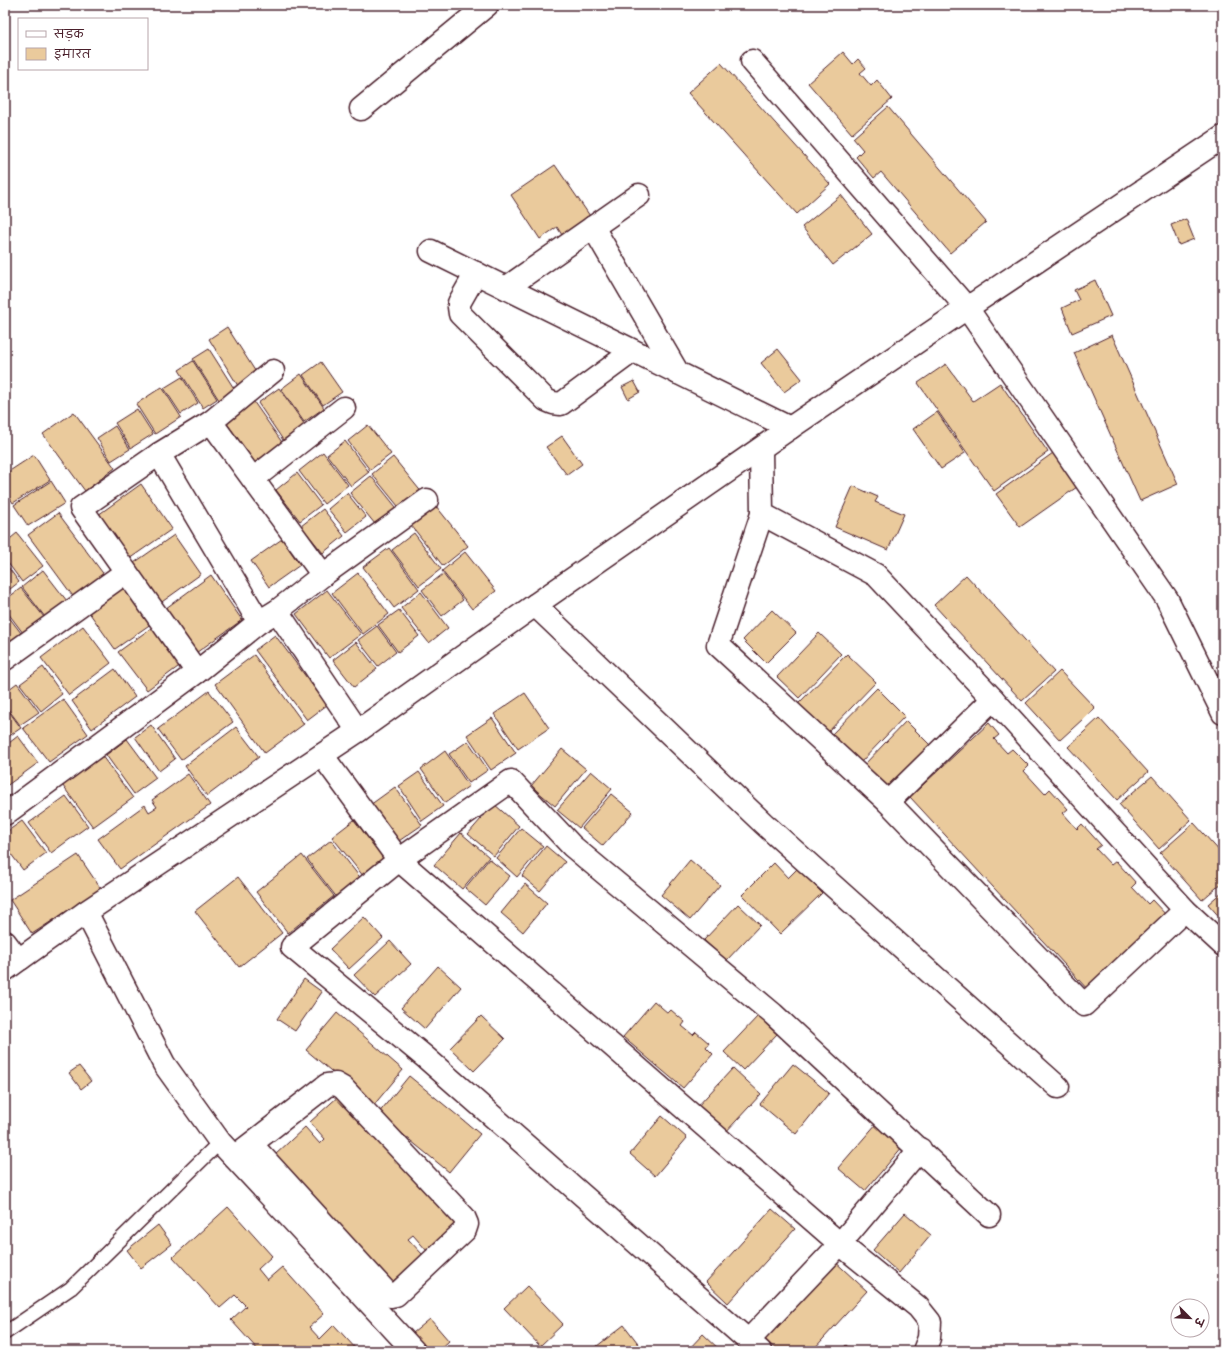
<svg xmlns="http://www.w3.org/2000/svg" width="1228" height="1356" font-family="'Indie Flower','Playpen Sans Deva',sans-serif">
<rect width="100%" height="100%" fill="#fff"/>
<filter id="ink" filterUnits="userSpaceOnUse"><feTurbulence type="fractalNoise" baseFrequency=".025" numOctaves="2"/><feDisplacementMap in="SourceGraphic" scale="8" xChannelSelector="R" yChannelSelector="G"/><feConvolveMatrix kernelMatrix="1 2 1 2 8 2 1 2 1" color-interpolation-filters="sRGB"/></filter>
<g filter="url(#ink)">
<!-- building -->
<g fill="#eaca9c" stroke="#4a1f2b">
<polygon points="843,52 853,64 858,59 866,68 860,73 871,86 877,80 892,99 852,134 808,83"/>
<polygon points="721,63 830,184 797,214 688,93"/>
<polygon points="888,107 986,222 950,253 881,172 874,178 856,157 863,150 853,138"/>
<polygon points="555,165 590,216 562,235 557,227 540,239 511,195"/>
<polygon points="841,195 872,234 833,265 802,227"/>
<polygon points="1186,219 1194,239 1179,245 1171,225"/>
<polygon points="1095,280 1111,316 1072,333 1062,308 1079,300 1074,290"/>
<polygon points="227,327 259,377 240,389 209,339"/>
<polygon points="1112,335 1178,484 1140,501 1074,353"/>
<polygon points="209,349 235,390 219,400 193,359"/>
<polygon points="778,349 802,379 784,392 761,363"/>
<polygon points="193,361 217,399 203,408 179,370"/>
<polygon points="321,362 342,392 323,405 303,375"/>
<polygon points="946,364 973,401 1000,383 1048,452 994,491 918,383"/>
<polygon points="301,374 324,408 304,422 281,389"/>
<polygon points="182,377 198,403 181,414 164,388"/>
<polygon points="634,381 640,392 628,399 622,387"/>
<polygon points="162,387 181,417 155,434 136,404"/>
<polygon points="279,388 305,425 283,440 258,403"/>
<polygon points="251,398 286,448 258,467 223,418"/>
<polygon points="137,409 153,434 131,448 115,423"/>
<polygon points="74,412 115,468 85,491 43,434"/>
<polygon points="937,412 965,453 941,469 913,429"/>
<polygon points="368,425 391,454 370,470 348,441"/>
<polygon points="115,426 130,449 111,461 97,438"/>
<polygon points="562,436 582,464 567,475 546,447"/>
<polygon points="345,441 369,472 351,486 327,455"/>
<polygon points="323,452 348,485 324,504 299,471"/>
<polygon points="1053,453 1077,487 1020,527 996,494"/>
<polygon points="34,455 50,480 13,503 5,490 5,474"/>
<polygon points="393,457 423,494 402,511 372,474"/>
<polygon points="297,473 321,505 300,521 276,490"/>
<polygon points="371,476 400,512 379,529 350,493"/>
<polygon points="51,481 65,503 28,526 14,505"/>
<polygon points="141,484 172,529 129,559 98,515"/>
<polygon points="853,486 878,497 875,502 904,514 888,550 835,527"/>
<polygon points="347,493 366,517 347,532 328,509"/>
<polygon points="436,506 468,546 443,566 411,525"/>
<polygon points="323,509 344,536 323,553 301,526"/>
<polygon points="58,513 105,576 75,599 28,535"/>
<polygon points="17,533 43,566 22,582 5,559 5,543"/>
<polygon points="414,533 441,569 419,586 392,550"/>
<polygon points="174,535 201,574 159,604 131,565"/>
<polygon points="282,539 300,565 269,587 251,561"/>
<polygon points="389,548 419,589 394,608 363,567"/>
<polygon points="465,552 496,591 472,609 442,571"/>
<polygon points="5,563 19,582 5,593"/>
<polygon points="43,570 67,601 45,617 22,587"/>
<polygon points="358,573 389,614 363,634 332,593"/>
<polygon points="443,574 463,600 442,616 422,590"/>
<polygon points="211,575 242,620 193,655 162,611"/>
<polygon points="966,575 1054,672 1022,701 934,605"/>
<polygon points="127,583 155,621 115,649 88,611"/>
<polygon points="21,588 44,617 23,633 5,609 5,600"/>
<polygon points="327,590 361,634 329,658 296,614"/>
<polygon points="421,592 448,628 429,643 401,608"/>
<polygon points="399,610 419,636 398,652 378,625"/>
<polygon points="772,610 796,633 766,663 743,640"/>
<polygon points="5,612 21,633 5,645"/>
<polygon points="158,623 186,661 147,690 118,652"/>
<polygon points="83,626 111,663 69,695 41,658"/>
<polygon points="377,626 396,652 378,666 358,640"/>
<polygon points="819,633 841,654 799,698 777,677"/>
<polygon points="275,635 327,705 307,720 255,650"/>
<polygon points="356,642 377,669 354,687 333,660"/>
<polygon points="847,654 876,682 827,733 798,704"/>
<polygon points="254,655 304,724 265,753 215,684"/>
<polygon points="43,667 62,694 41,711 20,684"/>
<polygon points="115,669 135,697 92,729 72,701"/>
<polygon points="1060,671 1095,708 1060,740 1026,703"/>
<polygon points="17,683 39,712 20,725 5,705 5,692"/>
<polygon points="877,688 905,716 859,764 830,736"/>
<polygon points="209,691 233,722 181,760 158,729"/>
<polygon points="525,693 549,728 518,749 494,714"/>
<polygon points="63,699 88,734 49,762 23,728"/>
<polygon points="5,706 21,728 5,739"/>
<polygon points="492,718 516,753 491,770 467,735"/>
<polygon points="1099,718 1148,772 1117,800 1068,747"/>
<polygon points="906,721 933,748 890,792 863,766"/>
<polygon points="989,723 999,735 994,739 1007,753 1012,749 1029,766 1024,771 1045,794 1050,789 1068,809 1063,813 1077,829 1082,824 1101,845 1096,849 1111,865 1116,861 1136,883 1132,887 1148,904 1152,900 1168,917 1089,991 910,797"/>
<polygon points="151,725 175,759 159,771 135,737"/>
<polygon points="236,727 259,757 207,796 185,766"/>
<polygon points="18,736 38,763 5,787 5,746"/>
<polygon points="127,739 156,778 134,794 106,755"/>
<polygon points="468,741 488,770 469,783 449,754"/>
<polygon points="562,749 586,769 555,806 531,786"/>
<polygon points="445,751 469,786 445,803 421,769"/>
<polygon points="99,752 133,798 93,827 60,782"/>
<polygon points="591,771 612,789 579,828 557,810"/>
<polygon points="419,772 443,806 422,821 399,786"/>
<polygon points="188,774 210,805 120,869 98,839 145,805 149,812 157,807 152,800"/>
<polygon points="1152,776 1191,820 1159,849 1119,804"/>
<polygon points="395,787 422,825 396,843 370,805"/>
<polygon points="611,794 633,812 603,846 582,828"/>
<polygon points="66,796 88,826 51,853 29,823"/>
<polygon points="494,804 519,826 494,856 468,834"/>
<polygon points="354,820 386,860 364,877 332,837"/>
<polygon points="22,821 46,853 23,870 5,846 5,833"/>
<polygon points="1194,823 1223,855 1223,882 1202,900 1160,853"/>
<polygon points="521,828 543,846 517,877 496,858"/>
<polygon points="461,833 489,857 462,889 434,865"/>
<polygon points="331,840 362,880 338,899 307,859"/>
<polygon points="546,846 565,862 540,891 522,876"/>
<polygon points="78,855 101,889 32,934 10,900"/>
<polygon points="302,855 334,896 288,933 256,892"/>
<polygon points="489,859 510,876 485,905 465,888"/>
<polygon points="690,860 720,885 690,920 661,895"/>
<polygon points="774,863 788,878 798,868 822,893 780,934 742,895"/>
<polygon points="238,877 282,933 239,967 195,911"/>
<polygon points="525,884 547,903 523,932 501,913"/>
<polygon points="1223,891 1223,921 1208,904"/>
<polygon points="738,904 760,925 726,961 704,940"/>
<polygon points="364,917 383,938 349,969 330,949"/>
<polygon points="390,941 411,964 375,997 354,975"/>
<polygon points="438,966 461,987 425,1029 401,1008"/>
<polygon points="304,979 322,992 295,1031 277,1019"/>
<polygon points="654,1001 668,1013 671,1010 685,1022 682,1026 693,1035 696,1032 709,1043 706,1047 713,1054 683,1088 623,1037"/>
<polygon points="337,1013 403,1070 373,1106 306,1050"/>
<polygon points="481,1016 505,1039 474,1071 450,1048"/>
<polygon points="758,1016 777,1034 743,1070 724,1052"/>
<polygon points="793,1064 829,1093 796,1134 760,1104"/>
<polygon points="79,1066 91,1081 81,1089 69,1073"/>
<polygon points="733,1068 761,1094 724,1134 696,1108"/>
<polygon points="409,1076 480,1134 449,1172 378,1114"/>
<polygon points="341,1094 458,1222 427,1251 413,1235 408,1239 423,1255 391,1283 275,1155 305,1127 320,1144 325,1139 310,1122"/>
<polygon points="662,1116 687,1138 655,1176 630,1154"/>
<polygon points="877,1123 903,1146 865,1191 838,1168"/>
<polygon points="228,1207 272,1256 258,1269 267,1280 282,1267 324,1314 309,1327 320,1339 334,1325 358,1351 287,1351 285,1349 283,1351 259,1351 231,1320 246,1306 235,1295 220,1308 173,1257"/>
<polygon points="772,1209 795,1229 728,1303 706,1282"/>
<polygon points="905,1213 931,1235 899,1273 873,1250"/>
<polygon points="158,1225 172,1244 141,1268 127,1250"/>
<polygon points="831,1258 867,1291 812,1351 778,1351 760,1335"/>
<polygon points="527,1286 563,1324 540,1346 504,1308"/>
<polygon points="430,1319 449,1341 438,1351 428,1351 413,1333"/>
<polygon points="624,1325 644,1351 593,1351 592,1350"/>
<polygon points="703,1334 721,1351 687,1351"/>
<polygon points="846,1345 853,1351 840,1351"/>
</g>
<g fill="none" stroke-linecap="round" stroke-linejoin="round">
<!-- service casing -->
<g stroke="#4a1f2b" stroke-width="16">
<polyline id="service" points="5,1333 71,1288 220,1142"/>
</g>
<!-- minor casing -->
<g stroke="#4a1f2b" stroke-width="25">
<g id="minor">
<polyline points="752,61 967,308 1167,599 1223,713"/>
<polyline points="361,109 487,5"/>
<polyline points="593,227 678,373"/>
<polyline points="431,251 790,428"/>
<polyline points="476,273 459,303 459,307 460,314 546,400 553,403 561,404 633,351"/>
<polyline points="506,288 639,195"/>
<polyline points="211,422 323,575"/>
<polyline points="761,449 762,514 876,575 993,699 1185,910 1223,945"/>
<polyline points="159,454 259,622"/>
<polyline points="253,479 344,408"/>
<polyline points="762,514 718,645 888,802 1084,1005 1185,910"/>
<polyline points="535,605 763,823 1058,1087"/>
<polyline points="277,611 358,731"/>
<polyline points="5,659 126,572"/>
<polyline points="197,672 81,508 159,454 211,422 273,371"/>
<polyline points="322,755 399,860 840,1244 918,1307 930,1322 929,1338 924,1351"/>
<polyline points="888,802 993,699"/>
<polyline points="5,814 197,672 259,622 277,611 323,575 427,500"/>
<polyline points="86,912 164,1064 220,1142 414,1351"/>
<polyline points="5,970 20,959"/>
<polyline points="234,1157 327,1085 336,1084 343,1088 464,1217 467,1224 465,1230 396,1295 391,1296 388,1294 251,1144"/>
<polyline points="748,1341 840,1244 920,1149"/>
<polyline points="760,1351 425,1057 292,947 399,860 511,781 572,846 773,1014 989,1215"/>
</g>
</g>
<!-- tertiary casing -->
<g stroke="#4a1f2b" stroke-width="25">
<polyline id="tertiary" points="5,942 17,958 20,959 86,912 358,731 535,605 790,428 967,308 1223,137"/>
</g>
<!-- service -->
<use href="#service" stroke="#fff" stroke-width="13"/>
<!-- minor -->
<use href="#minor" stroke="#fff" stroke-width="22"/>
<!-- tertiary -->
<use href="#tertiary" stroke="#fff" stroke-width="22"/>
</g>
</g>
<!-- margin -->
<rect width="1228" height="1356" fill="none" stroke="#fff" stroke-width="20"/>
<rect x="10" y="10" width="1208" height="1336" fill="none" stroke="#4a1f2b" stroke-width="1.5" filter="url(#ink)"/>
<!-- legend -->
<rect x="18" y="18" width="130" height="52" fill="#ffffff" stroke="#b7a5aa"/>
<rect x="26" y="31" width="20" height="6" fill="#ffffff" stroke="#b7a5aa"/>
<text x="54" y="38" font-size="12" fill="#4a1f2b">सड़क</text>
<rect x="26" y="48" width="20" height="12" fill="#eaca9c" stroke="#b7a5aa"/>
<text x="54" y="58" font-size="12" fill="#4a1f2b">इमारत</text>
<!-- north arrow -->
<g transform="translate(1190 1318) rotate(114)"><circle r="19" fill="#ffffff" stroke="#b7a5aa"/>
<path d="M0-3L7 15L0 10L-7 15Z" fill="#4a1f2b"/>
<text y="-6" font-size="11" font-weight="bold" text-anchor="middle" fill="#4a1f2b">उ</text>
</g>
</svg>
